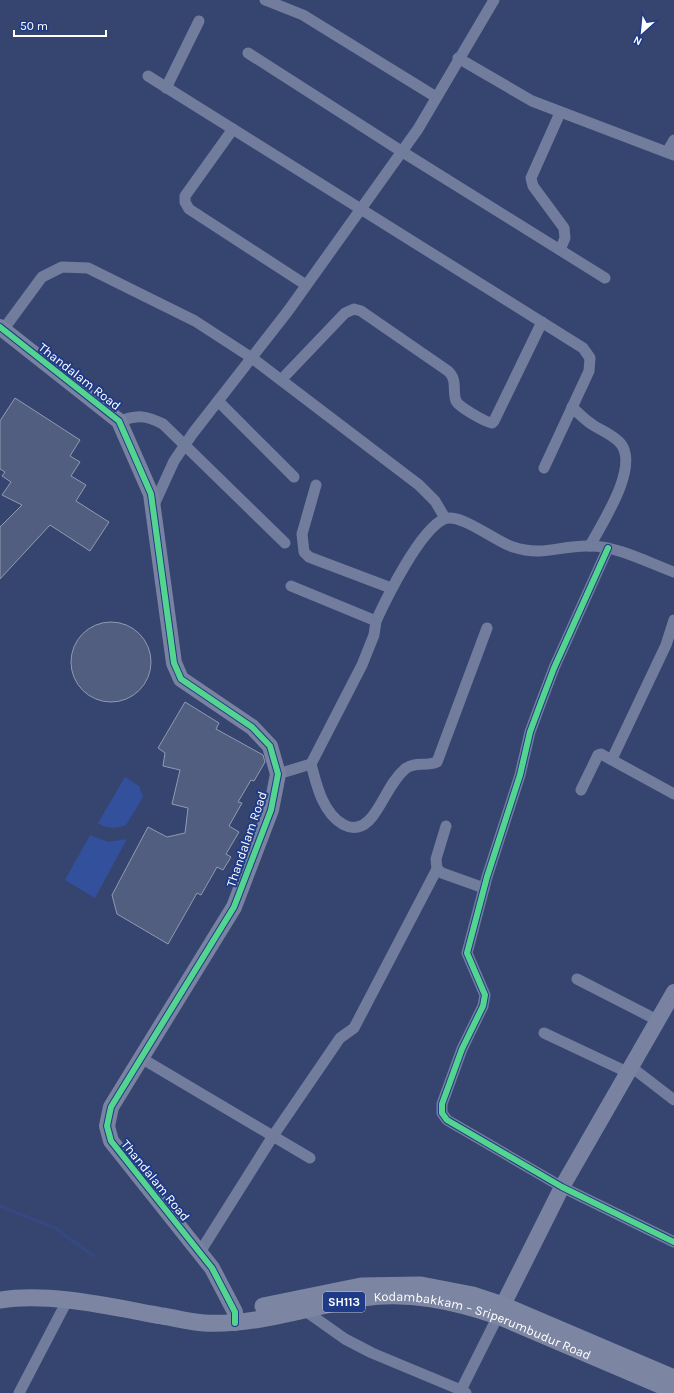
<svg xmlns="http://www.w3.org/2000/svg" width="674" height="1393" font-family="Karla,sans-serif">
<rect width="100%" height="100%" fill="#36456f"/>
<!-- green -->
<g fill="#33509c">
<path d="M 125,777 L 139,786 L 143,797 L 126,825 C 116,829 107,829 98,823 Z"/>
<polygon points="90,835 108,842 127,839 95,898 65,880"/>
</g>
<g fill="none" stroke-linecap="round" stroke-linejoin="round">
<!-- stream -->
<polyline stroke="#35487f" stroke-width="3.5" points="0,1206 55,1228 94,1256"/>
</g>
<!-- building -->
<g fill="#525e80" stroke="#919ab2">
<polygon points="15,398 80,440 70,456 80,462 71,476 86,485 76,501 109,522 90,551 50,525 0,579 0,527 22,505 2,495 11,482 2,476 5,472 0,469 0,421"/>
<circle cx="111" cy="662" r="40"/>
<polygon points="185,702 219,723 216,729 263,755 265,762 254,781 251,780 238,802 242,803 229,826 239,832 226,854 231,857 223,870 217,867 201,895 197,893 168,944 117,914 112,895 148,827 167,837 185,833 188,808 172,804 180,770 163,766 165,753 158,748"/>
</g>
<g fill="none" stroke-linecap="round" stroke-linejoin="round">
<!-- street -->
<g stroke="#727d9d" stroke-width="11">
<polyline points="265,0 303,15 436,97"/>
<polyline points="248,53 401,151 605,278"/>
<polyline points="458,58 532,101 674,155"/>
<polyline points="148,76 583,348 590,358 589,371 544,468"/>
<polyline points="166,88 199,21"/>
<polyline points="560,113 531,178 533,186 564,228 565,238 560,250"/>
<polyline points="233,129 185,196 185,202 189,209 306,285"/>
<polyline points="667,152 674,140"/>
<polyline points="3,330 42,277 62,267 88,268 195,321 252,358 419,485 435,501 445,518"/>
<path d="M 281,380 L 345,313 L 354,309 L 361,311 L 448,371 C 458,380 452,390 456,401 C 459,407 485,422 492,423 L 494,421 L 542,322"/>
<polyline points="218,401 294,477"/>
<path d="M 572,407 C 579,414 585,420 593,425 C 602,431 614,435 621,444 C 639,468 602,523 590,546"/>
<path d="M 119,421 C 139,415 145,415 163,424 L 285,543"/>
<polyline points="316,485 302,534 304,552 309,557 391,588"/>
<polyline points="153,507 174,461 193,433 288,311 418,129 494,0"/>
<polyline points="608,548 554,668 540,705 530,732 520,775 487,877 467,953 485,995 483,1006 462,1049 442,1104 442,1113 447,1120 562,1187 674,1242"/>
<path d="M 291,586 L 376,621 L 374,635 L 362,665 L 311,764 C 314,775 317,788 322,799 C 331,819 353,841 372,817 C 384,802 390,782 405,769 C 414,761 426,767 437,762 L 487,628"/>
<path d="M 376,621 C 387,597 420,530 444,519 C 460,512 496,542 513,547 C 544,557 560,545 590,546 C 617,546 649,563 674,572"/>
<polyline points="612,759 666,645 674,620"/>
<polyline points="278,774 311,764"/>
<polyline points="581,790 598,755 601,754 674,794"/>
<polyline points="446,826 436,859 437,869 442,873 484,888"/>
<polyline points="577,979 657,1020"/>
<polyline points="544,1033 627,1072"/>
<polyline points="141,1058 310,1158"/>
<polyline points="630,1066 674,1100"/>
<polyline points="200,1252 273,1136 340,1038 354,1028 437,869"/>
<polyline points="304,1310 345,1339 372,1353 461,1390 460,1393"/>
<polyline points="19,1393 67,1301"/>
<polyline points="466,1393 461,1390 501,1310"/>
</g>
<!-- secondary -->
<g stroke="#7982a0" stroke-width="16">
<polyline points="0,327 119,421 151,494 174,663 181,679 252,727 270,746 278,774 271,810 234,907 111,1107 107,1126 111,1141 212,1268 235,1312 235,1323"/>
<polyline points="503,1305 562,1187 674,992"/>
</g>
<!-- primary -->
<g stroke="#7c86a2" stroke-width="17">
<path id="s1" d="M 0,1300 C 50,1292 112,1307 162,1316 C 176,1318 190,1322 204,1323 C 257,1326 309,1306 362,1298 C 409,1291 454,1301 498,1316 L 674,1391"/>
<polyline points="263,1306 361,1286 421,1285 473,1295 503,1305 674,1378"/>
</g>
<!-- cycleway casing -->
<g stroke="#1f3a86" stroke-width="8">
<g id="cycleway">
<polyline points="0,327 119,421 151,494 174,663 181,679 252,727 270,746 278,774 271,810 234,907 111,1107 107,1126 111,1141 212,1268 235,1312 235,1323"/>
<polyline points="608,548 554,668 540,705 530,732 520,775 487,877 467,953 485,995 483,1006 462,1049 442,1104 442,1113 447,1120 562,1187 674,1242"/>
</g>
</g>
<!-- cycleway -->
<use href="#cycleway" stroke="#53d58f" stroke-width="6"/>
</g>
<g text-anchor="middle" stroke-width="4" stroke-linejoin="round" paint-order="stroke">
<!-- shield labels -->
<rect fill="#1f3a86" stroke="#bcc4db" stroke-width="1" x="323" y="1292" width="42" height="20" rx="3"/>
<g font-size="12" font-weight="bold" fill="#fff">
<text x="344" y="1306">SH113</text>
</g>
<!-- street labels -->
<g font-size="13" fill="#fff" stroke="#1f3a86">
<text transform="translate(80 376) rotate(38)" y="5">Thandalam Road</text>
<text transform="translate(246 839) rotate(-71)" y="5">Thandalam Road</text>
<text transform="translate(156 1180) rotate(51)" y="5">Thandalam Road</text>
<text dy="5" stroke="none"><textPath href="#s1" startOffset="492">Kodambakkam – Sriperumbudur Road</textPath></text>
</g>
</g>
<!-- north arrow -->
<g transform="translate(642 32) rotate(207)" stroke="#1f3a86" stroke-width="3" paint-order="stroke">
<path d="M0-3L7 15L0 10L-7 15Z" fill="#ffffff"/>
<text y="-6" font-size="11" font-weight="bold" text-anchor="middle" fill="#ffffff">N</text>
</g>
<!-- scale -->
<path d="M14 30v6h92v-6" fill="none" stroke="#ffffff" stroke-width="2"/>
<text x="20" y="30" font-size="12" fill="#ffffff" stroke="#1f3a86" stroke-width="3" paint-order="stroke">50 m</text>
</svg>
